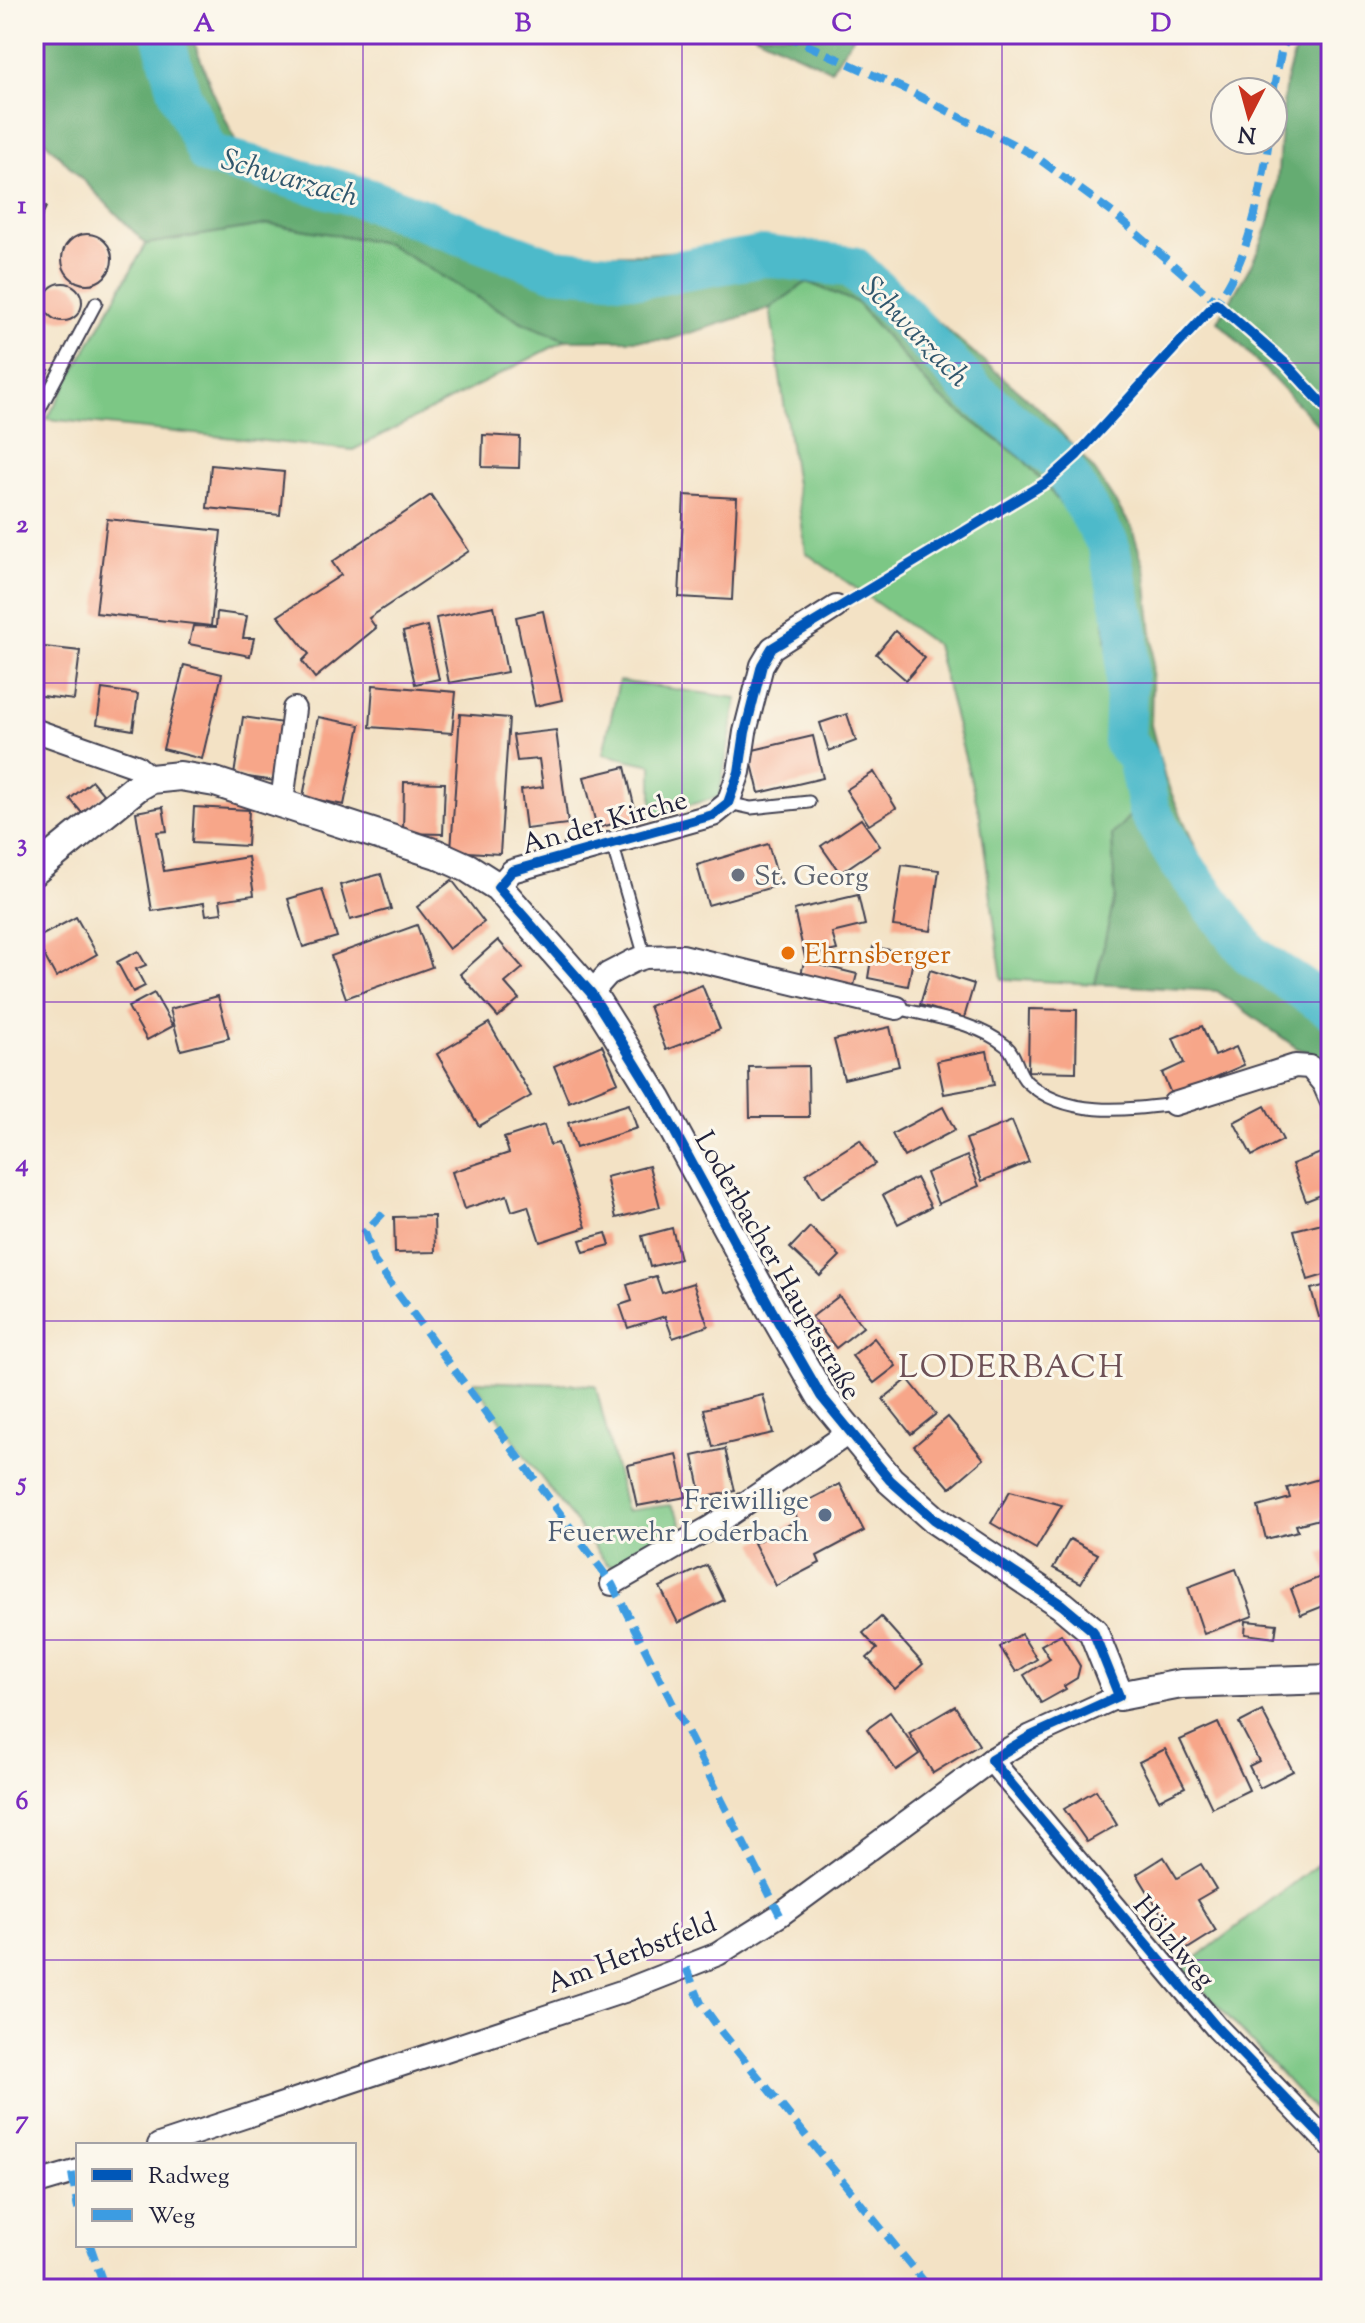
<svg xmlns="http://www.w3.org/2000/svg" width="1365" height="2323" font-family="'Sorts Mill Goudy',serif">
<rect width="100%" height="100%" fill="#fbf7ec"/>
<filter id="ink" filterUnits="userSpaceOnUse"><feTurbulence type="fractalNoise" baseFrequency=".0125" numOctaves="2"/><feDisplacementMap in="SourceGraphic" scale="16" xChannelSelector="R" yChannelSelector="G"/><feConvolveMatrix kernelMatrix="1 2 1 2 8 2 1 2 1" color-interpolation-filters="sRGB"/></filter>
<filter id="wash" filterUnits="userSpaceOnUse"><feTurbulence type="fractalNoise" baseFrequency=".006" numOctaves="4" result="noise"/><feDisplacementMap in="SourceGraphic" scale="32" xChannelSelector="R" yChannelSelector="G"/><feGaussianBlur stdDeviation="1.8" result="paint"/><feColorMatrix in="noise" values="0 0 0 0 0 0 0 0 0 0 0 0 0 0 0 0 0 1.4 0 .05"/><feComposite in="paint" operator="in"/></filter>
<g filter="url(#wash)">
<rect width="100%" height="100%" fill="#f3e2c5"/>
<!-- green -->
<g fill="#7cc785" stroke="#4f7460" stroke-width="2">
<polygon points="270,224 386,243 487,303 524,323 566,340 353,450 47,419 146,244"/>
<polygon points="807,282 856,302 936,394 1024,460 1080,526 1099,574 1117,731 1135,811 1112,835 1115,896 1095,984 1002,979 980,816 936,645 806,553 770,308"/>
<polygon points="619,681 737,698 719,797 652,815 652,765 603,754"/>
<path d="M 474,1381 L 593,1385 L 596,1387 L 626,1511 L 670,1505 C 678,1513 686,1526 678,1535 L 619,1567 L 607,1564 L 527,1459 Z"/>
<polygon points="1331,1854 1331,2128 1183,1968"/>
</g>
<!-- forest -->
<g fill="#65ac72" stroke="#446756" stroke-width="2">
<polygon points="34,34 191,34 213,92 236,142 294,158 569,254 646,254 773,242 869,255 932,317 1042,411 1095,471 1132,528 1146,573 1153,645 1151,725 1165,779 1201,860 1238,919 1297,970 1331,987 1331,1060 1297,1048 1217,991 1095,984 1115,896 1112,835 1135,810 1117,731 1099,574 1080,526 1024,460 936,394 856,302 807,282 770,308 668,340 566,340 524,323 487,303 386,243 270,224 146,244 34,130"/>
<polygon points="754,34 855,34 831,70"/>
<path d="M 1306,34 L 1331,34 L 1331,439 L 1218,321 C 1238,287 1261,254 1271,215 C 1286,164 1272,75 1306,34 Z"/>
</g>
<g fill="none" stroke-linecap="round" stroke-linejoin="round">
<!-- river -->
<polyline stroke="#4ebaca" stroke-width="42" points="162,34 180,94 208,154 368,199 553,269 644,277 764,256 853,267 903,315 976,393 1059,461 1108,544 1128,634 1124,741 1138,758 1149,811 1179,861 1251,955 1331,1008"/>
</g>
<g id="blocks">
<!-- building -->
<g fill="#f7a689">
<polygon points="34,202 46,207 34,233"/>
<circle cx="87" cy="259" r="25"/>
<circle cx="63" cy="302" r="19"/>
<polygon points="34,362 49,370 34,399"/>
<polygon points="483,435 520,437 519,468 482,467"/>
<polygon points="211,465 284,472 280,515 207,508"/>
<polygon points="431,495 469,551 369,618 376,628 315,678 302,661 309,654 278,616 341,575 332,562"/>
<polygon points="684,495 737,498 732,600 679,597"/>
<polygon points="107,519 221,531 211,626 96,613"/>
<polygon points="494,606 507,672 449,683 436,618"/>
<polygon points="543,611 562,700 535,706 516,617"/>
<polygon points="217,612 247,616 243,638 254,638 250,656 189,644 193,626 216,627"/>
<polygon points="427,626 439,679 415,684 403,632"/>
<polygon points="895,631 925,658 906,680 876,654"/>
<polygon points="35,646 80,651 74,700 34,695"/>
<polygon points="184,665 222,674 202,759 163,749"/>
<polygon points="373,685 456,692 452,733 370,727"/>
<polygon points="102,689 138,694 133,730 97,724"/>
<polygon points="460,714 509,718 500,854 451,851"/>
<polygon points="847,714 856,741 829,751 820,723"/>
<polygon points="243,717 283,723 275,781 234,775"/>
<polygon points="318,717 360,725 344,805 303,797"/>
<polygon points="556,730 568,824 526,829 521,790 543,787 539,759 517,761 513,735"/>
<polygon points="813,736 823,778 759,793 749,751"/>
<polygon points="625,767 637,818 597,828 584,777"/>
<polygon points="874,772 896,808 869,825 846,790"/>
<polygon points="92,781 104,795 82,813 70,799"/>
<polygon points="404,782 445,783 443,834 403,833"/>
<polygon points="163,807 167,831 157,832 164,871 248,857 254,895 220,900 222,913 206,915 204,903 152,911 136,812"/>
<polygon points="194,807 249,810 247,846 192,843"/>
<polygon points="861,819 880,846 840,873 821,846"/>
<polygon points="768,844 780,885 708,905 697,865"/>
<polygon points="902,865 939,870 931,931 893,926"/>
<polygon points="381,874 391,909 350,920 340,885"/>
<polygon points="452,880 484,922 449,949 417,907"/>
<polygon points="322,889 337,937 303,947 288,899"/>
<polygon points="858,895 865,925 832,933 837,950 805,957 794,910"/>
<polygon points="76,917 97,954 56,977 35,939"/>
<polygon points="417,925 432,967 346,998 331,956"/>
<polygon points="498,940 523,968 505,983 519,999 498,1017 460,974"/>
<polygon points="873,947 914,954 908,986 868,978"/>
<polygon points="138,951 146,965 136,969 145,986 133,992 117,962"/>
<polygon points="804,961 857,974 852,993 800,980"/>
<polygon points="930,970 974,984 964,1018 920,1005"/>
<polygon points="702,985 720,1029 666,1050 649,1006"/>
<polygon points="154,993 173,1026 147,1040 128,1007"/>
<polygon points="218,996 229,1038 181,1050 170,1009"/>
<polygon points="1029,1009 1077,1010 1076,1072 1028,1071"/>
<polygon points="489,1023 531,1096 479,1126 437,1054"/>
<polygon points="1202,1026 1215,1056 1236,1047 1244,1065 1172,1096 1162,1073 1184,1063 1173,1038"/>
<polygon points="890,1027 899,1066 844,1079 834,1040"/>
<polygon points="602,1045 618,1082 569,1102 554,1066"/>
<polygon points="987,1051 994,1085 944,1094 937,1061"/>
<polygon points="808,1066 809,1117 750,1117 749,1067"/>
<polygon points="629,1104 637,1128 576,1148 568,1123"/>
<polygon points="1265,1106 1283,1140 1252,1156 1234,1122"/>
<polygon points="943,1107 955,1130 904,1157 892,1134"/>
<polygon points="1012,1121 1029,1162 982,1181 966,1139"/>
<polygon points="544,1125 550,1145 558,1143 586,1227 540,1242 528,1206 512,1211 507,1195 464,1209 452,1172 509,1153 504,1138"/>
<polygon points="860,1140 875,1164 821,1198 806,1174"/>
<polygon points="1326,1151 1331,1164 1331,1191 1306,1201 1292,1164"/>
<polygon points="967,1156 979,1186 938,1204 926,1173"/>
<polygon points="649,1166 660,1207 616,1218 606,1177"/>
<polygon points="916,1178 931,1207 898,1224 883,1195"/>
<polygon points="434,1216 435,1252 395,1253 394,1217"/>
<polygon points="1322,1223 1329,1246 1331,1246 1331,1273 1308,1280 1294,1230"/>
<polygon points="810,1227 840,1256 820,1276 790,1248"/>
<polygon points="672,1228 680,1259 650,1267 642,1236"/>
<polygon points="606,1233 610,1245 584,1252 580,1240"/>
<polygon points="656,1276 662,1293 693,1283 708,1326 673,1338 665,1316 628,1328 620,1305 632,1301 627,1285"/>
<polygon points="1331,1284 1331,1313 1319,1317 1311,1289"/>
<polygon points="839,1296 863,1327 836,1348 812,1317"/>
<polygon points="874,1338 896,1366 874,1383 852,1356"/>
<polygon points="908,1379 936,1414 911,1434 883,1399"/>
<polygon points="763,1395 773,1433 713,1447 704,1409"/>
<polygon points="948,1417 984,1459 950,1488 914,1446"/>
<polygon points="725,1449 735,1491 702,1498 693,1456"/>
<polygon points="677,1454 686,1497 637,1506 628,1465"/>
<polygon points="1326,1477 1331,1495 1331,1516 1296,1525 1298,1531 1266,1539 1258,1507 1290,1498 1287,1488"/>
<polygon points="840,1484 864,1531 817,1556 820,1563 776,1586 754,1543 798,1520 792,1509"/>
<polygon points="1010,1491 1062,1505 1036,1549 991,1523"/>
<polygon points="1070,1539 1098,1554 1081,1583 1053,1568"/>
<polygon points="1331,1549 1331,1603 1301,1615 1291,1589 1328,1574 1320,1553"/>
<polygon points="707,1565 724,1600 678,1623 660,1587"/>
<polygon points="1236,1569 1253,1616 1204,1634 1188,1587"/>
<polygon points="881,1617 923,1664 895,1689 867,1658 877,1649 863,1633"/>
<polygon points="1246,1621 1277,1624 1275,1638 1245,1634"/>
<polygon points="1021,1634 1037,1659 1016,1672 1000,1647"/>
<polygon points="1061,1634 1080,1666 1077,1678 1064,1686 1066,1689 1041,1703 1024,1675 1050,1659 1041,1645"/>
<polygon points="955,1706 979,1745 933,1773 909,1733"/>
<polygon points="1262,1711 1293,1771 1260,1788 1249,1766 1259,1761 1239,1723"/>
<polygon points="890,1712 919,1754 896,1770 867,1729"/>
<polygon points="1218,1723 1249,1790 1212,1808 1180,1740"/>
<polygon points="1165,1749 1185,1787 1159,1800 1139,1762"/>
<polygon points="1096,1790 1117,1825 1087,1842 1064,1809"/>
<polygon points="1164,1857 1177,1878 1201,1864 1216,1889 1197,1900 1216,1931 1184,1951 1137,1874"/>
</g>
</g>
</g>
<g filter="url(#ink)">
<use href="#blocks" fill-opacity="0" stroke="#413f50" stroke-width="2"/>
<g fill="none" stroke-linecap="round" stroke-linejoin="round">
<!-- service casing -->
<g stroke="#413f50" stroke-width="15">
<g id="service">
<polyline points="34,420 96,303"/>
<polyline points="728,803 751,808 809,802"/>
<polyline points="612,843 645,957"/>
<path d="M 897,1008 C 932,1017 977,1022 1006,1046 C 1017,1055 1017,1073 1027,1082 C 1066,1118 1126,1110 1174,1104"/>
</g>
</g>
<!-- minor casing -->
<g stroke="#413f50" stroke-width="26">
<g id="minor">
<polyline points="34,730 136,766 151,779"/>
<polyline points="282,802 294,709"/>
<polyline points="498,887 512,871 713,815 728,803 739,772 745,732 762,665 772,648 836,607"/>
<polyline points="591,993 608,974 633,961 645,957 682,956 897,1008"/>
<polyline points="1174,1104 1295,1066 1310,1067 1324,1084 1331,1100"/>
<polyline points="612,1584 711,1527 850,1432"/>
<polyline points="991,1760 1217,2028 1331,2146"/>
<polyline points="159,2145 624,1991 718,1954 780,1915 991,1760 1031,1736 1119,1696"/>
<polyline points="34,2184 78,2171"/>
</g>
</g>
<!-- tertiary casing -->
<g stroke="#413f50" stroke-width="32">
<polyline id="tertiary" points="34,871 137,787 151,779 180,776 215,782 437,854 468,868 498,887 591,993 615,1031 657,1099 771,1309 821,1396 890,1480 934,1519 1062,1605 1093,1631 1119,1696 1181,1684 1331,1679"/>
</g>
<!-- service -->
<use href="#service" stroke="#fff" stroke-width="11"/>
<!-- minor -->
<use href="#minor" stroke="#fff" stroke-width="22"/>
<!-- tertiary -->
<use href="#tertiary" stroke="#fff" stroke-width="28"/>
<!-- quiet -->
<g stroke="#3c9ce2" stroke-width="8" stroke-dasharray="16 8" stroke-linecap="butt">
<polyline points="783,34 909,91 1032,154 1114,214 1222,307"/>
<polyline points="1273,92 1282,48 1291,34"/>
<path d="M 1211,309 C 1248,268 1261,193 1269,140"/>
<polyline points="383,1213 365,1232 374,1261 612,1584 780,1915"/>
<polyline points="686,1968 701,2003 721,2031 930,2289"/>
<polyline points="72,2173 78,2209"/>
<polyline points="90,2245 105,2289"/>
</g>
<!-- cycleway casing -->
<g stroke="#fbf7ec" stroke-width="15">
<polyline id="cycleway" points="1331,413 1286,364 1216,303 1077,455 1048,481 772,648 762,665 745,732 739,772 728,803 713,815 512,871 498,887 591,993 615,1031 657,1099 771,1309 821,1396 890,1480 934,1519 1062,1605 1093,1631 1119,1696 1031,1736 991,1760 1217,2028 1331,2146"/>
</g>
<!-- cycleway -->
<use href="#cycleway" stroke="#0057b8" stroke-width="10"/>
</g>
</g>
<!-- grid -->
<path fill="none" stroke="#7b2cbf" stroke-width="2" stroke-opacity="0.55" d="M 363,34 L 363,2289M 682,34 L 682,2289M 1002,34 L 1002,2289M 34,363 L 1331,363M 34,683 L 1331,683M 34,1002 L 1331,1002M 34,1321 L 1331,1321M 34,1640 L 1331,1640M 34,1960 L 1331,1960"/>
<!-- markers -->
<circle fill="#6b7280" stroke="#fbf7ec" stroke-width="3" cx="738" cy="875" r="8"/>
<circle fill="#e8710a" stroke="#fbf7ec" stroke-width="3" cx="788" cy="953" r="8"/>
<circle fill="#5c6f8a" stroke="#fbf7ec" stroke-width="3" cx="825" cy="1515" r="8"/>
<g text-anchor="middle" stroke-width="6" stroke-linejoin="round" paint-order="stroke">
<!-- street labels -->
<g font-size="28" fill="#22223b" stroke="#fbf7ec">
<text transform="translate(604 821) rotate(-16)" y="10">An der Kirche</text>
<text transform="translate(779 1265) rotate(60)" y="10">Loderbacher Hauptstraße</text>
<text transform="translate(1175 1941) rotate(50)" y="10">Hölzlweg</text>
<text transform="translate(631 1952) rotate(-21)" y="10">Am Herbstfeld</text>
</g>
<!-- worship labels -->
<g font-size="28" fill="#5b616d" stroke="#fbf7ec" text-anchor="start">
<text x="754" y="885">St. Georg</text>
</g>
<!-- food labels -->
<g font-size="28" fill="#c56008" stroke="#fbf7ec" text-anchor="start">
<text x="804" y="963">Ehrnsberger</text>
</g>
<!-- service labels -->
<g font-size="28" fill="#4e5e75" stroke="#fbf7ec" text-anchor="end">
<text x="809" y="1509">Freiwillige<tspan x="809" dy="32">Feuerwehr Loderbach</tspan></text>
</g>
<!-- water labels -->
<g font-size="30" font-style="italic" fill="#31576d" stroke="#fbf7ec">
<text transform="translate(290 177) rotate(16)" y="10">Schwarzach</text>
<text transform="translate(916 331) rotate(46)" y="10">Schwarzach</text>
</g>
<!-- quarter labels -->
<g font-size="32" letter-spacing="2" fill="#6d5056" stroke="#fbf7ec">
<text x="1012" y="1377">LODERBACH</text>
</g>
</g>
<!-- margin -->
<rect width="1365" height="2323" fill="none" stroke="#fbf7ec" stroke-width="88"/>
<!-- legend -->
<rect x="76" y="2143" width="280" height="104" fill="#fbf7ec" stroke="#a4a2a5" stroke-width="2"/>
<rect x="92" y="2169" width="40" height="12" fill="#0057b8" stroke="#a4a2a5" stroke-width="2"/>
<text x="148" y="2183" font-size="24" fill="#22223b">Radweg</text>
<rect x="92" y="2209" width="40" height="12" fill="#3c9ce2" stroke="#a4a2a5" stroke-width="2"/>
<text x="148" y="2223" font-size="24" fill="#22223b">Weg</text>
<!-- north arrow -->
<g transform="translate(1249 116) rotate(186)"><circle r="38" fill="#fbf7ec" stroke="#a4a2a5" stroke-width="2"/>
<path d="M0-6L14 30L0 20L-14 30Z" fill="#c8321e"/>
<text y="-12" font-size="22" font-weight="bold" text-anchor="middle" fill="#22223b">N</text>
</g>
<rect x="44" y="44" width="1277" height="2235" fill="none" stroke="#7b2cbf" stroke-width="3"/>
<g font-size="26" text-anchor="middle" font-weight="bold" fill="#7b2cbf">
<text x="204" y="31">A</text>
<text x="523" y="31">B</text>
<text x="842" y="31">C</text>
<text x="1161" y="31">D</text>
<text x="22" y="213">1</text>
<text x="22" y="532">2</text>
<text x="22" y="851">3</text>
<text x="22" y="1171">4</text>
<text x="22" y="1490">5</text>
<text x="22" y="1809">6</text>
<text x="22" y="2128">7</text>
</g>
</svg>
